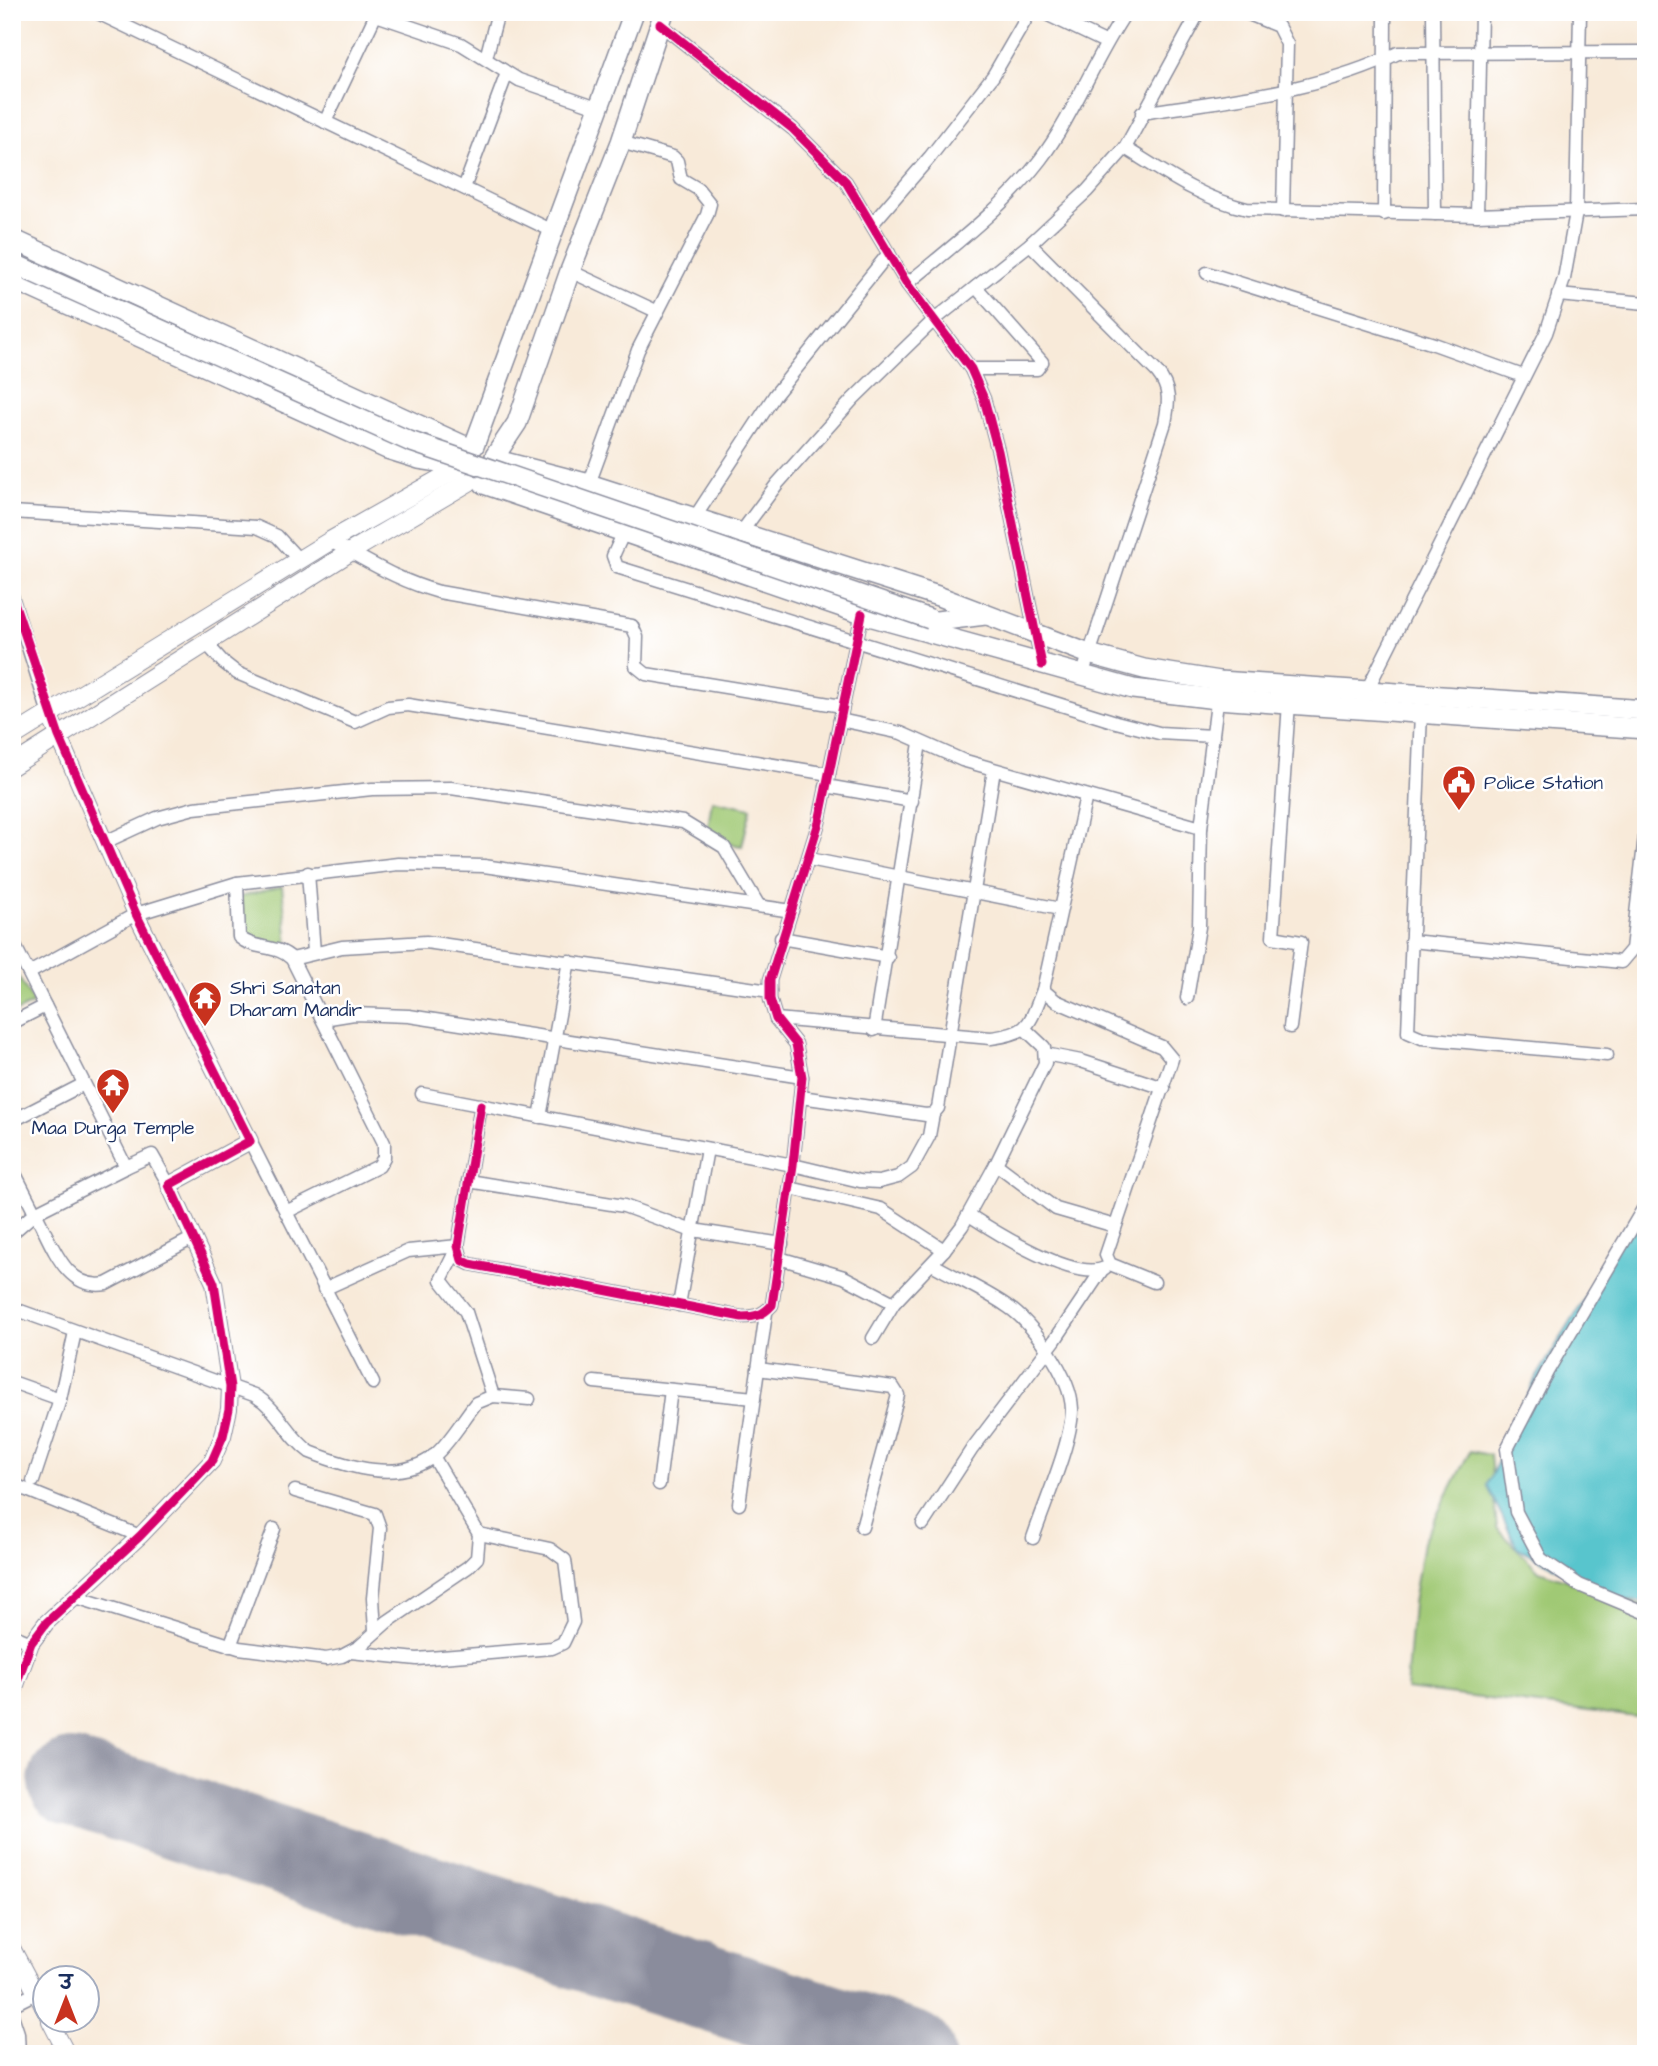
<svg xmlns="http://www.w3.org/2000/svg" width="1658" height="2066" font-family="'Architects Daughter','Playpen Sans Deva',sans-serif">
<rect width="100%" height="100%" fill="#fff"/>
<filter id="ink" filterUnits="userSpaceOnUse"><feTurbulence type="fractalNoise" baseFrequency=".0143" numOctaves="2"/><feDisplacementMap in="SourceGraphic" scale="14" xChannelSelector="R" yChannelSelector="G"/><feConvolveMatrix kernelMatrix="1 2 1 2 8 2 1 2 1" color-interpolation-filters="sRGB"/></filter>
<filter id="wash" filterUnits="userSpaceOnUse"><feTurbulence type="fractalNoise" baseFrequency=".00686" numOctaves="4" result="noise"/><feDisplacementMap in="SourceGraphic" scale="28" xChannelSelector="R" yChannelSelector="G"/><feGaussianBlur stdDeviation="1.57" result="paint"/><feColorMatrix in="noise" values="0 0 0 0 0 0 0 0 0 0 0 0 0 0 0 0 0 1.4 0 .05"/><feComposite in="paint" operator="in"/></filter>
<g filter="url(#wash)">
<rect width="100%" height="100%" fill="#f8ead9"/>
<!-- green -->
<g fill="#a0c974" stroke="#5e7c69" stroke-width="2">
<polygon points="712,800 751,808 742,846 706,840"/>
<polygon points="282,886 288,944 239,941 232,899"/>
<polygon points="16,973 34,1003 12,1014 12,975"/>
<polygon points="1470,1451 1490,1455 1497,1528 1539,1571 1646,1607 1646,1718 1406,1689 1413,1603 1423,1542"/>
</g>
<!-- water -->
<polygon fill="#58c5cd" stroke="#3a7a96" stroke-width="2" points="1646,1199 1646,1602 1612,1598 1517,1547 1487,1485 1535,1380"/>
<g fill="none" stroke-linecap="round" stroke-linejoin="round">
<!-- runway -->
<polyline stroke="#8a8c9c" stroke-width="86" points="71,1782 912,2054"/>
</g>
</g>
<g filter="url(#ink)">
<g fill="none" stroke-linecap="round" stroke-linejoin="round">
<!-- minor casing -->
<g stroke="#8a8c9c" stroke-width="15">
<g id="minor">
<polyline points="96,12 553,231"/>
<polyline points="1042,12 1105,42"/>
<polyline points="1244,12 1278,26 1287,44 1283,211"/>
<polyline points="1433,12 1435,214"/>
<polyline points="376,15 461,44 519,80 600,108"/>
<polyline points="660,24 793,129 846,182 907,284 971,369 984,399 998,451 1042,665"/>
<polyline points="486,58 498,12"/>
<path d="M 1142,113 C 1228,99 1319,92 1398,53 L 1646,52"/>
<polyline points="325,122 377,12"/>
<path d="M 1125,148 C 1164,172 1202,199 1247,209 L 1477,215 L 1646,209"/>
<polyline points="464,188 507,73"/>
<polyline points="1384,214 1385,12"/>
<polyline points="1477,215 1481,12"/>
<polyline points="873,223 930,157 993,76 1030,12"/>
<path d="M 1030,244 L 1157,372 C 1171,389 1169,402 1165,423 L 1082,676"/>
<polyline points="570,271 656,311"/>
<polyline points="1207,273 1434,344 1523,376"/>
<path d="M 907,284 C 954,245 1003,208 1040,160 C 1074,115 1094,59 1126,12"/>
<polyline points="1558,295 1646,303"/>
<polyline points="971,369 1037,369 1042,362 976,287"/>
<polyline points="589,484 638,350 707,215 710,204 698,189 681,179 677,161 673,157 621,142"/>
<polyline points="12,512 257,527 277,536 299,560"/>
<polyline points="695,517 775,395 889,253"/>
<polyline points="623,534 613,556 617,567 1116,722 1159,733 1213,736"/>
<polyline points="737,538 777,484 853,399 933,321 1030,244 1087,191 1125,148 1199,12"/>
<path d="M 330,541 C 368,561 396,580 439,592 L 632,626 L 637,637 L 636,666 L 646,674 L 842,706"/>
<polyline points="12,596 49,714"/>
<polyline points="206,643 223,662 237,673 355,722 388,707 408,705 829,774"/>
<polyline points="1364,696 1546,333 1564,279 1576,212 1580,12"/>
<polyline points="1289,703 1273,937 1301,942 1290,1027"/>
<polyline points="1421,712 1408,1032 1422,1038 1607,1055"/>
<polyline points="840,720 901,733 962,760 1201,828"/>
<polyline points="826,786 912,801"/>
<polyline points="1086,796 1043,990 1056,1001 1162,1047 1172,1059 1106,1255 1110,1264 1154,1282"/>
<polyline points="105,842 157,818 194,808 372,789 451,788 683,822 724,847 759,906"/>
<polyline points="809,859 1060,909"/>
<polyline points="308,873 314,952"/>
<path d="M 237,883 L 239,937 C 255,951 276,943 292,959 L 384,1143 L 384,1157 L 379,1166 L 286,1212"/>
<polyline points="781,938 888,957"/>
<polyline points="12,940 126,1167 152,1155 169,1185"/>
<polyline points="1411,941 1621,962 1632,949 1646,827"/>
<polyline points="292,959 342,947 426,942 770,991"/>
<polyline points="29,973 136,914 237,883 398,864 484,866 792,911"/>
<polyline points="1187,998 1199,927 1201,828 1218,695"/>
<polyline points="323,1019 354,1014 409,1016 802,1077"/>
<path d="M 776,1019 L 991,1038 C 1030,1033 1029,1025 1043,990"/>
<polyline points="12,1023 45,1006"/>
<polyline points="874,1030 920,743"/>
<polyline points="1045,1054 1081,1061 1164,1088"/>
<polyline points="422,1094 793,1165 860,1181 879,1182 898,1177 912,1167 929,1136 933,1114"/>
<polyline points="801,1097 926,1115 933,1114 938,1108 994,770"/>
<path d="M 481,1105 L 458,1246 L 462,1260 L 470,1264 L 742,1317 C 756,1317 763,1315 772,1305 L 793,1165 L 802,1077 L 796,1044 L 776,1019 L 770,999 L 770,980 L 819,822 L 862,614"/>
<polyline points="540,1117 569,961"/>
<polyline points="12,1121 84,1084"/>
<polyline points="250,1141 373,1383"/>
<polyline points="996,1164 1056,1209 1115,1226"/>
<polyline points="12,1168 35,1213 126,1167"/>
<polyline points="468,1181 624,1206 687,1229 782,1244"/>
<polyline points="790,1188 881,1209 944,1250"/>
<polyline points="1646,1204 1547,1372 1507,1449 1516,1512 1541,1559 1579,1585 1646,1613"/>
<path d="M 969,1215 C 995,1232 1074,1282 1105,1268"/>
<path d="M 12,1233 L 35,1213 C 52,1243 65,1291 106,1284 L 193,1238"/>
<polyline points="779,1258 844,1277 894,1303"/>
<path d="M 932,1264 C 956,1278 984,1290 1007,1306 C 1033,1323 1071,1377 1072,1409 C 1072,1442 1044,1505 1033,1538"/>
<polyline points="324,1289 408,1251 458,1246 441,1280 466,1312 493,1396"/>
<polyline points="679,1305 707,1149"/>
<path d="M 12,1308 L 254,1395 C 279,1409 287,1436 310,1452 C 348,1467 400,1484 435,1455 C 451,1441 463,1419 476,1403 L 493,1396 L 529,1399"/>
<polyline points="873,1338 894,1303 944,1250 962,1226 996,1164 1045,1063 1044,1047 1026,1030"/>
<polyline points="758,1369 893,1387 898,1395 862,1527"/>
<polyline points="12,1382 60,1399"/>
<polyline points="594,1382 754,1398"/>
<polyline points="33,1481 60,1399 75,1332"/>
<polyline points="12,1484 140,1536"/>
<polyline points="659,1484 671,1390"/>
<polyline points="295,1491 375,1514 380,1528 373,1598 375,1631"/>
<polyline points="739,1504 766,1313"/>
<polyline points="923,1524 972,1449 1055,1340 1102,1270"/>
<polyline points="76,1597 239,1648 326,1659 342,1656 359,1647 387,1622 468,1567 477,1558 479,1534 433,1456"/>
<polyline points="12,1635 31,1643"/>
<polyline points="230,1646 274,1529"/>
<polyline points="351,1652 417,1659 552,1648 563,1643 573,1622 565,1560 550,1549 479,1534"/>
<polyline points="12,2005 36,1993"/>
<polyline points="12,2015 18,2033 19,2054"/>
</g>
</g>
<!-- tertiary casing -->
<g stroke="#8a8c9c" stroke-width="18">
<g id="tertiary">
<polyline points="12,1696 31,1643 46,1623 140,1536 212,1461 223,1436 229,1409 230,1387 214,1283 169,1185 250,1141 136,914 49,714"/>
<polyline points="12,1948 46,2012"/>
<polyline points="50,2021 67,2054"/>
</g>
</g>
<!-- secondary casing -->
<g stroke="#8a8c9c" stroke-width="20">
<g id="secondary">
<polyline points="12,737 330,541 459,468"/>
<polyline points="12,766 350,552 469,482"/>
</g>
</g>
<!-- primary casing -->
<g stroke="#8a8c9c" stroke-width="22">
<g id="primary">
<polyline points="12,239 469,448"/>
<polyline points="12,279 387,449 419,459 459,465"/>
<polyline points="474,446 634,12"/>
<polyline points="495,456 517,423 570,271 621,142 664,12"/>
<polyline points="497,460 589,484 938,596 1089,654 1144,669 1220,681 1646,710"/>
<polyline points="484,484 862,614 1133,689 1217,699 1646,729"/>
<polyline points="937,621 985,615"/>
</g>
</g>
<!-- minor -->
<use href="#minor" stroke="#fff" stroke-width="12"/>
<!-- tertiary -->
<use href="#tertiary" stroke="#fff" stroke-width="16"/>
<!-- secondary -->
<use href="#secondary" stroke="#fff" stroke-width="18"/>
<!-- primary -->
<use href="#primary" stroke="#fff" stroke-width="19"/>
<!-- primary-bridge casing -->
<g stroke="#8a8c9c" stroke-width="22" stroke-linecap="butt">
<polyline id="primary-bridge" points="12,263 409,441 930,619"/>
</g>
<!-- primary-bridge -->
<use href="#primary-bridge" stroke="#fff" stroke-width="19"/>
<!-- cycleway casing -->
<g stroke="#fff" stroke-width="13">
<g id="cycleway">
<polyline points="660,24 793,129 846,182 907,284 971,369 984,399 998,451 1042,665"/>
<polyline points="12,596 59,736 136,914 250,1141 169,1185 214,1283 230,1387 229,1409 223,1436 212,1461 140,1536 46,1623 31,1643 12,1696"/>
<path d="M 481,1105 L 458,1246 L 462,1260 L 470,1264 L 742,1317 C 756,1317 763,1315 772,1305 L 793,1165 L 802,1077 L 796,1044 L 776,1019 L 770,999 L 770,980 L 819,822 L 862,614"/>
</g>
</g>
<!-- cycleway -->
<use href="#cycleway" stroke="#d6006c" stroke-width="9"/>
</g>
</g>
<!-- icons -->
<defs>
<g id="civic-pin" transform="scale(1.75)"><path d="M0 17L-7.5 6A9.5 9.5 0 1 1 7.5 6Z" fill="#c8321e" stroke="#fff"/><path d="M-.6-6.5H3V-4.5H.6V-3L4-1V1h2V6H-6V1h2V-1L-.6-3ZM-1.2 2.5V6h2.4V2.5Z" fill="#fff"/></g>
<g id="temple-pin" transform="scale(1.75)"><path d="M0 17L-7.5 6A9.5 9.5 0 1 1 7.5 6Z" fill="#c8321e" stroke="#fff"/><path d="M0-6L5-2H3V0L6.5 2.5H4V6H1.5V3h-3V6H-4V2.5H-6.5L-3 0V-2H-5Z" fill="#fff"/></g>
</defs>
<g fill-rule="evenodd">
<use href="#civic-pin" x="1459" y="782"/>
<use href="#temple-pin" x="205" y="998"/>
<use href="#temple-pin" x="113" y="1085"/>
</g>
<g text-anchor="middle" stroke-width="5" stroke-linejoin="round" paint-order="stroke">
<!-- poi labels -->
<g font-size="19" fill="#1b2f5e" stroke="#fff" text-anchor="start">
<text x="1484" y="789">Police Station</text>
<text x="230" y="994">Shri Sanatan<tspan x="230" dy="22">Dharam Mandir</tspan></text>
<text x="113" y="1134" text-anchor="middle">Maa Durga Temple</text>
</g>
</g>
<!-- margin -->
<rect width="1658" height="2066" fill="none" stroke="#fff" stroke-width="42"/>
<!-- north arrow -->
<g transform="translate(66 1999)"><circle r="33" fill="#ffffff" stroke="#a4acbf" stroke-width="2"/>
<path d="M0-5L12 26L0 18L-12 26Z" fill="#c8321e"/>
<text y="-10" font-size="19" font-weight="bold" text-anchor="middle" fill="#1b2f5e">उ</text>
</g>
</svg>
